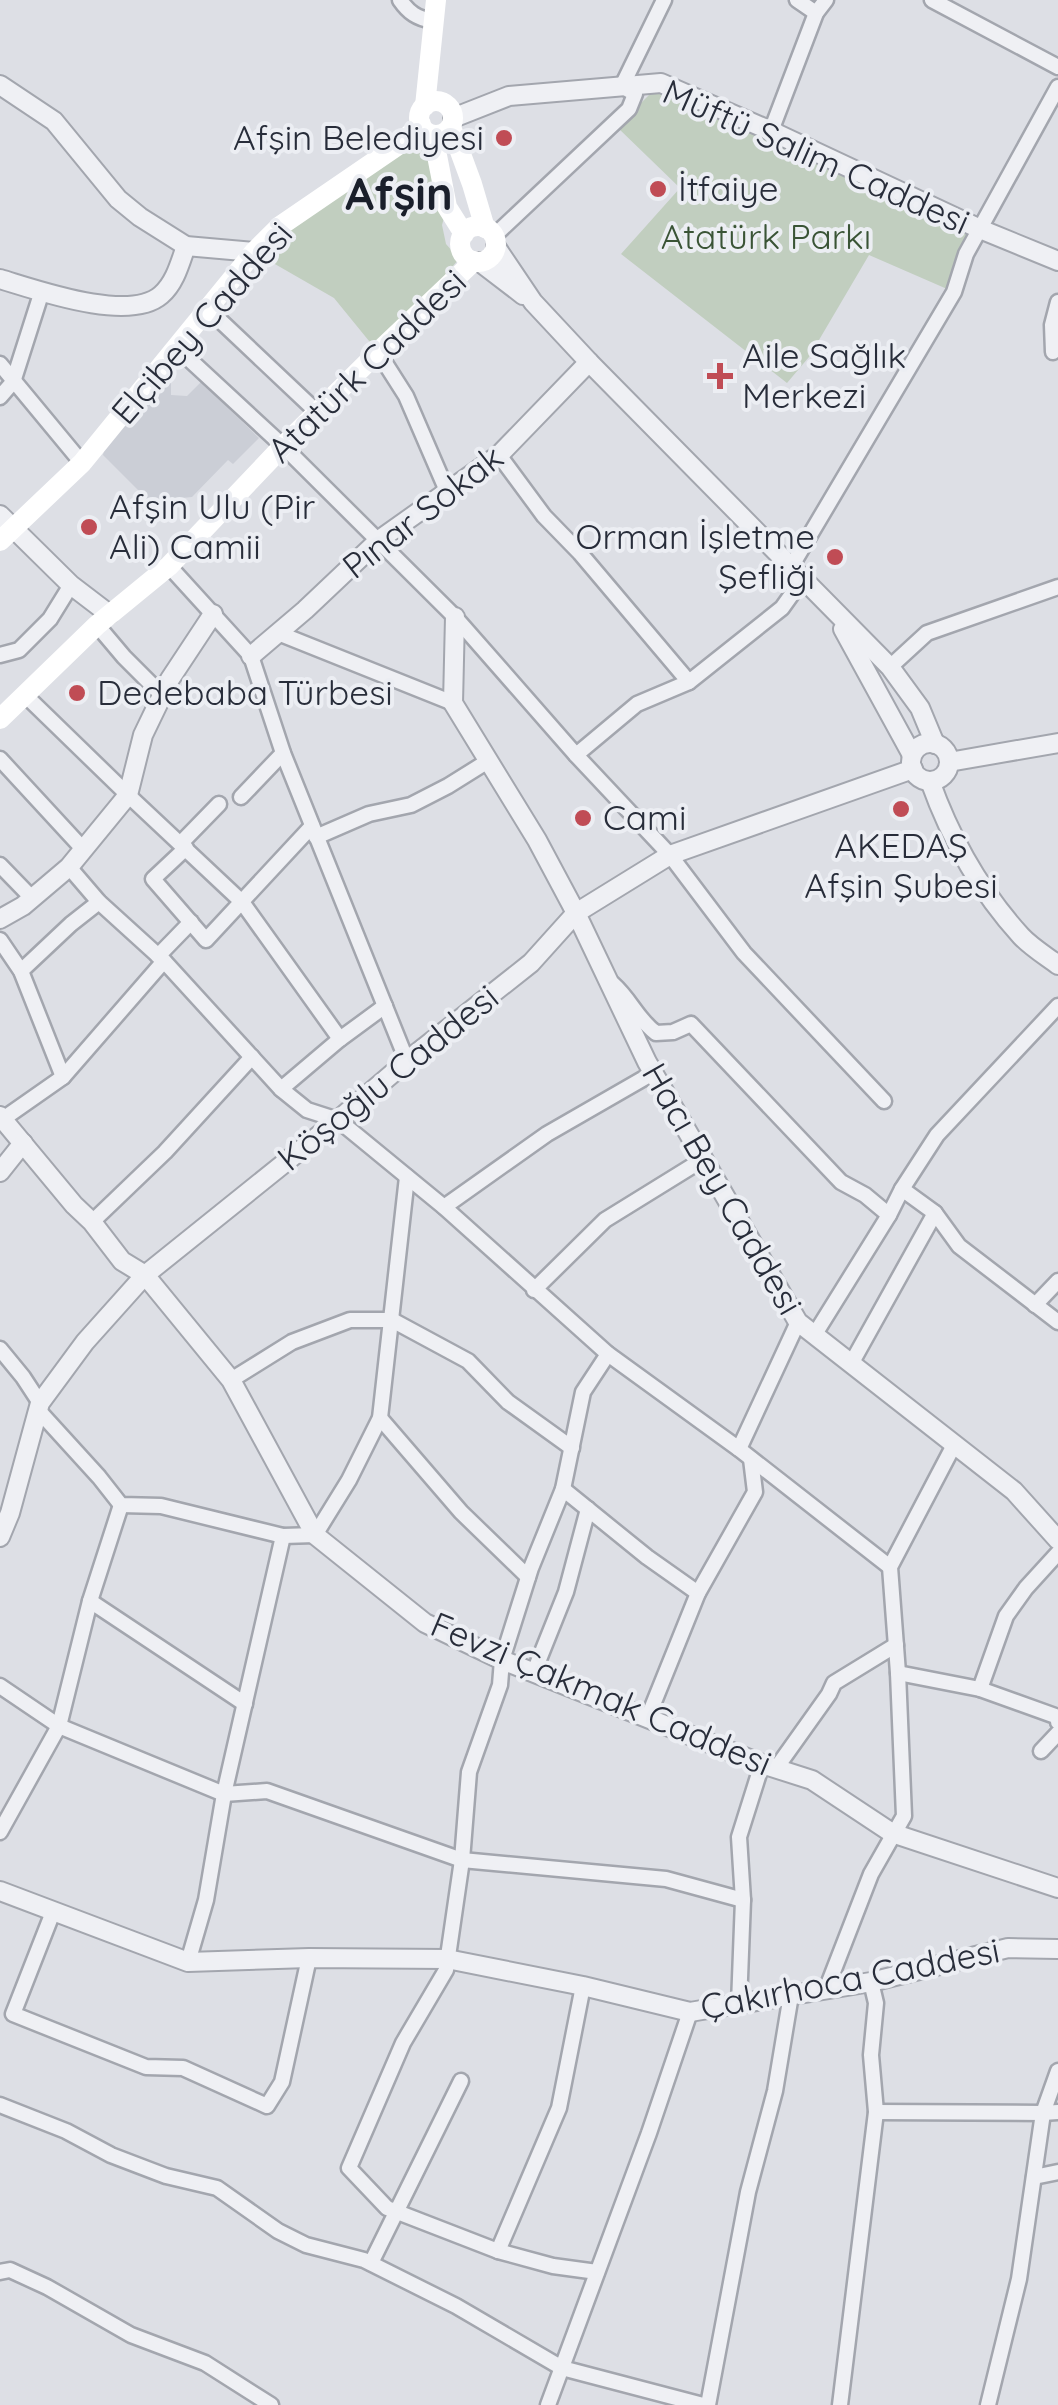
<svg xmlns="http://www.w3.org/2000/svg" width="1058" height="2405" font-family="Quicksand,sans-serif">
<rect width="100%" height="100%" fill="#dddfe5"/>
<!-- built -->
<polygon fill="#cbced6" points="171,381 171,395 187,396 201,382 259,438 233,464 228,460 192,497 149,501 103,455 108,434 155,382"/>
<!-- green -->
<g fill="#c1cebf">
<polygon points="661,83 980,229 954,292 869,255 809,357 787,383 621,254 680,188 617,127"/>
<polygon points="421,124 447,207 442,225 446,244 459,259 378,352 334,298 254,252"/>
</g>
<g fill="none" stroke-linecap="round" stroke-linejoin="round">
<!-- minor casing -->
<g stroke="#a3a6ae" stroke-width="19">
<g id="minor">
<path d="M 400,0 C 409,13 417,18 432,21"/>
<polyline points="797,0 816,13"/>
<polyline points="932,0 1058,67"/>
<polyline points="771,131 816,13 826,0"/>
<polyline points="494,236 629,109 635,94 622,86 664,0"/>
<polyline points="209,310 318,413"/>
<polyline points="177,348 283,446 455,617 576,755 670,855 744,953 884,1101"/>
<polyline points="378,352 406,396 447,491"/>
<polyline points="1053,352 1052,325 1058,302"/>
<polyline points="0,364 82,463"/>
<polyline points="0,397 13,382 42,291"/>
<polyline points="499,455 544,516 580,553 689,682"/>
<polyline points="169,566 251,656 283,753 407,1061"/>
<polyline points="791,567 954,292 966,254 1058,87"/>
<polyline points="97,625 124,657 163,696"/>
<polyline points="278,633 453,703"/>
<polyline points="0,655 19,650 50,619 71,585"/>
<polyline points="890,667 927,633 1058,587"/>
<polyline points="25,695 128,795 242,902 340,1039"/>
<polyline points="576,755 637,704 689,682 782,608 802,580"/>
<polyline points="0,759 84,850"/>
<polyline points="241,797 283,753"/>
<polyline points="316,837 369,814 411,805 448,786 488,761"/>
<polyline points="181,843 219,804"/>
<polyline points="186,848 153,879 206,940 312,826"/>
<polyline points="0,865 32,898"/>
<polyline points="69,867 99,902 164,961 281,1089 307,1110 338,1120 444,1207 608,1354 739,1449 890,1567"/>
<polyline points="0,940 21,971 63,1077"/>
<polyline points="158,956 191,922"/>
<polyline points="21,971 71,924 99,902"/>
<path d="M 613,984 C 631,1000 637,1019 656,1033 L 673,1032 L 691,1024 L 841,1182 L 865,1195 L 889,1215"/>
<polyline points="281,1089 340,1039 385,1006"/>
<polyline points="3,1119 63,1077 164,961"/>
<polyline points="902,1189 935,1213 959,1246 1058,1322"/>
<polyline points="444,1207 547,1134 653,1073"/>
<polyline points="92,1222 165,1152 252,1057"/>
<polyline points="534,1290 605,1220 702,1160"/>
<polyline points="1035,1305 1058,1281"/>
<polyline points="815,1334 889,1215 902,1189 937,1135 1058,1006"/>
<polyline points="0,1349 23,1377 40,1403"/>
<polyline points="851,1364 935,1213"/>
<polyline points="231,1380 292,1342 350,1320 392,1320 468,1361 508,1402 572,1448"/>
<polyline points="38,1410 99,1477 121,1505 161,1506 283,1536 315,1535 349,1480 380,1418 407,1177"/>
<polyline points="380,1418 461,1512 528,1577"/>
<polyline points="739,1449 798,1322"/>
<polyline points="563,1489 647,1557 698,1593"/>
<polyline points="90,1601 245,1704"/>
<polyline points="534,1672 566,1592 588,1509"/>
<polyline points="898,1673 980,1689 1058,1717 1058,1722"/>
<polyline points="0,1686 59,1726 224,1794 267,1791 462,1860 666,1879 743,1900"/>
<polyline points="980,1689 1006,1616 1026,1588 1058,1553"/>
<polyline points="648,1717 698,1593 755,1492 751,1459"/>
<polyline points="1041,1751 1058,1733"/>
<polyline points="777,1767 829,1694 834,1683 896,1645"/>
<polyline points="0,1832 59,1726 90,1601 121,1505"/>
<polyline points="53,1912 13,2014 146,2067 183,2068 267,2106 282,2082 309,1958"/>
<polyline points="188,1962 206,1900 224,1794 283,1536"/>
<polyline points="826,1990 871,1874 904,1816 898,1673 890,1567 954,1445"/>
<polyline points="739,2004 743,1900 739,1837 762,1764"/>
<polyline points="0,2105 66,2131 111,2155 166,2176 217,2188 278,2231 306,2245 364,2260 456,2306 562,2368 703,2405"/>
<polyline points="876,2112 1043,2113 1058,2112"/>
<polyline points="1034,2177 1058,2172"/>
<polyline points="498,2251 559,2108 583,1986"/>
<polyline points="371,2263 461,2081"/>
<polyline points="0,2272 10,2270 47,2287 131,2335 205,2363 271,2405"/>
<polyline points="597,2272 553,2266 498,2251 387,2208 349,2168 403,2043 446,1970 462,1860 469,1772 500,1685 502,1660 531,1568 563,1489 583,1392 608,1354"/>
<polyline points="548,2405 649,2133 690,2012"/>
<polyline points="708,2405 748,2192 775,2091 791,1995"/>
<polyline points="840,2405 876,2112 871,2055 876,2003 871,1982"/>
<polyline points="988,2405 1019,2279 1043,2113 1058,2071"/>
</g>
</g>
<!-- tertiary casing -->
<g stroke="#a3a6ae" stroke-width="22">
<g id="tertiary">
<polyline points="0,85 54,121 118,199 140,217 186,246 254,252"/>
<polyline points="453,118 509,96 661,83 771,131 980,229 1058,261"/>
<polyline points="496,247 533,302 589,362 890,667 920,708 935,744"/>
<polyline points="480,262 523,295"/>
<path d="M 0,279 C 37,290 129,323 161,295 C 175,283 180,263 186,246"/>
<polyline points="0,515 71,585 109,614"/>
<polyline points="455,617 453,703 537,840 576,913 647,1062 798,1322 1014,1491 1058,1540"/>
<polyline points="843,629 912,755"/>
<polyline points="251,656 305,610 379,540 499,455 589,362"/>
<circle cx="930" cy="762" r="19"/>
<polyline points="949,762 1058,743"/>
<path d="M 930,781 C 950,837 981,892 1021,936 C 1031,947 1046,956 1058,965"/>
<polyline points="0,919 23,906 69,867 128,795 143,735 170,679 213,614"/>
<polyline points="0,1116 74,1205 92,1222 122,1261 145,1275 231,1380 315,1535 425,1623 502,1660 762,1764 812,1780 892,1833 1058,1888"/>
<polyline points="0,1172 23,1143"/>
<polyline points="0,1537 10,1513 40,1403 85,1342 145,1275 338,1120 407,1061 531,963 576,913 670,855 913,769"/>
<polyline points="0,1891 188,1962 309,1958 447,1959 583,1986 690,2012 871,1982 1008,1948 1058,1949"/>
</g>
</g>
<!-- minor -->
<use href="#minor" stroke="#eff0f4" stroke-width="14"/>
<!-- tertiary -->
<use href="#tertiary" stroke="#eff0f4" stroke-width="18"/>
<!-- secondary -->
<g stroke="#fff" stroke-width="20">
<circle cx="436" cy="118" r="17"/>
<polyline points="425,106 436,0"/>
<polyline points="451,127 472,184 485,228"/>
<polyline points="433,135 447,207 464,234"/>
<circle cx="478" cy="244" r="18"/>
<polyline points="0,541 82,463 254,252 280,226 397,146 421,124"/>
<polyline points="0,719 97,625 169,566 283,446 378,352 474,261"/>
</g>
</g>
<!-- markers -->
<g fill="#c04c55" stroke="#eceef3" stroke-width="4">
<circle cx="504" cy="138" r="10"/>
<circle cx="658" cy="189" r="10"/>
<path d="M715 361h10v10h10v10h-10v10h-10v-10h-10v-10h10z"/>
<circle cx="89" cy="527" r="10"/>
<circle cx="835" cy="557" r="10"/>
<circle cx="77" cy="693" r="10"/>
<circle cx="901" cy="809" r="10"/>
<circle cx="583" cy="818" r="10"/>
</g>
<g text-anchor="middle" stroke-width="8" stroke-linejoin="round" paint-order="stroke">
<!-- poi labels -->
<g font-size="35" fill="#282d3a" stroke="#eceef3" text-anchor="start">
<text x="484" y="150" text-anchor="end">Afşin Belediyesi</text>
<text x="678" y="201">İtfaiye</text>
<text x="742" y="368">Aile Sağlık<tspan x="742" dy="40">Merkezi</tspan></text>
<text x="109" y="519">Afşin Ulu (Pir<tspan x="109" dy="40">Ali) Camii</tspan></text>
<text x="815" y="549" text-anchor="end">Orman İşletme<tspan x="815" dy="40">Şefliği</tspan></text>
<text x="97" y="705">Dedebaba Türbesi</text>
<text x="603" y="830">Cami</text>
<text x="901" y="858" text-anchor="middle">AKEDAŞ<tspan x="901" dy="40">Afşin Şubesi</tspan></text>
</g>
<!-- street labels -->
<g font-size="35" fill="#282d3a" stroke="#eceef3">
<text transform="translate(816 157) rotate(24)" y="12">Müftü Salim Caddesi</text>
<text transform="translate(202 323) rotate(-49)" y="12">Elçibey Caddesi</text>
<text transform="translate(367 366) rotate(-44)" y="12">Atatürk Caddesi</text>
<text transform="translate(423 512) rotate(-38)" y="12">Pınar Sokak</text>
<text transform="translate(388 1078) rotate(-39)" y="12">Köşoğlu Caddesi</text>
<text transform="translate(722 1189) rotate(60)" y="12">Hacı Bey Caddesi</text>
<text transform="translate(601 1694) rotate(23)" y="12">Fevzi Çakmak Caddesi</text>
<text transform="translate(850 1979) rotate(-11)" y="12">Çakırhoca Caddesi</text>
</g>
<!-- park labels -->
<g font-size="35" fill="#3a5436" stroke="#eceef3">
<text x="766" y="249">Atatürk Parkı</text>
</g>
<!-- district labels -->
<g font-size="45" font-weight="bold" fill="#1a1f2b" stroke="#eceef3">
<text x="399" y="210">Afşin</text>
</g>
</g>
</svg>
